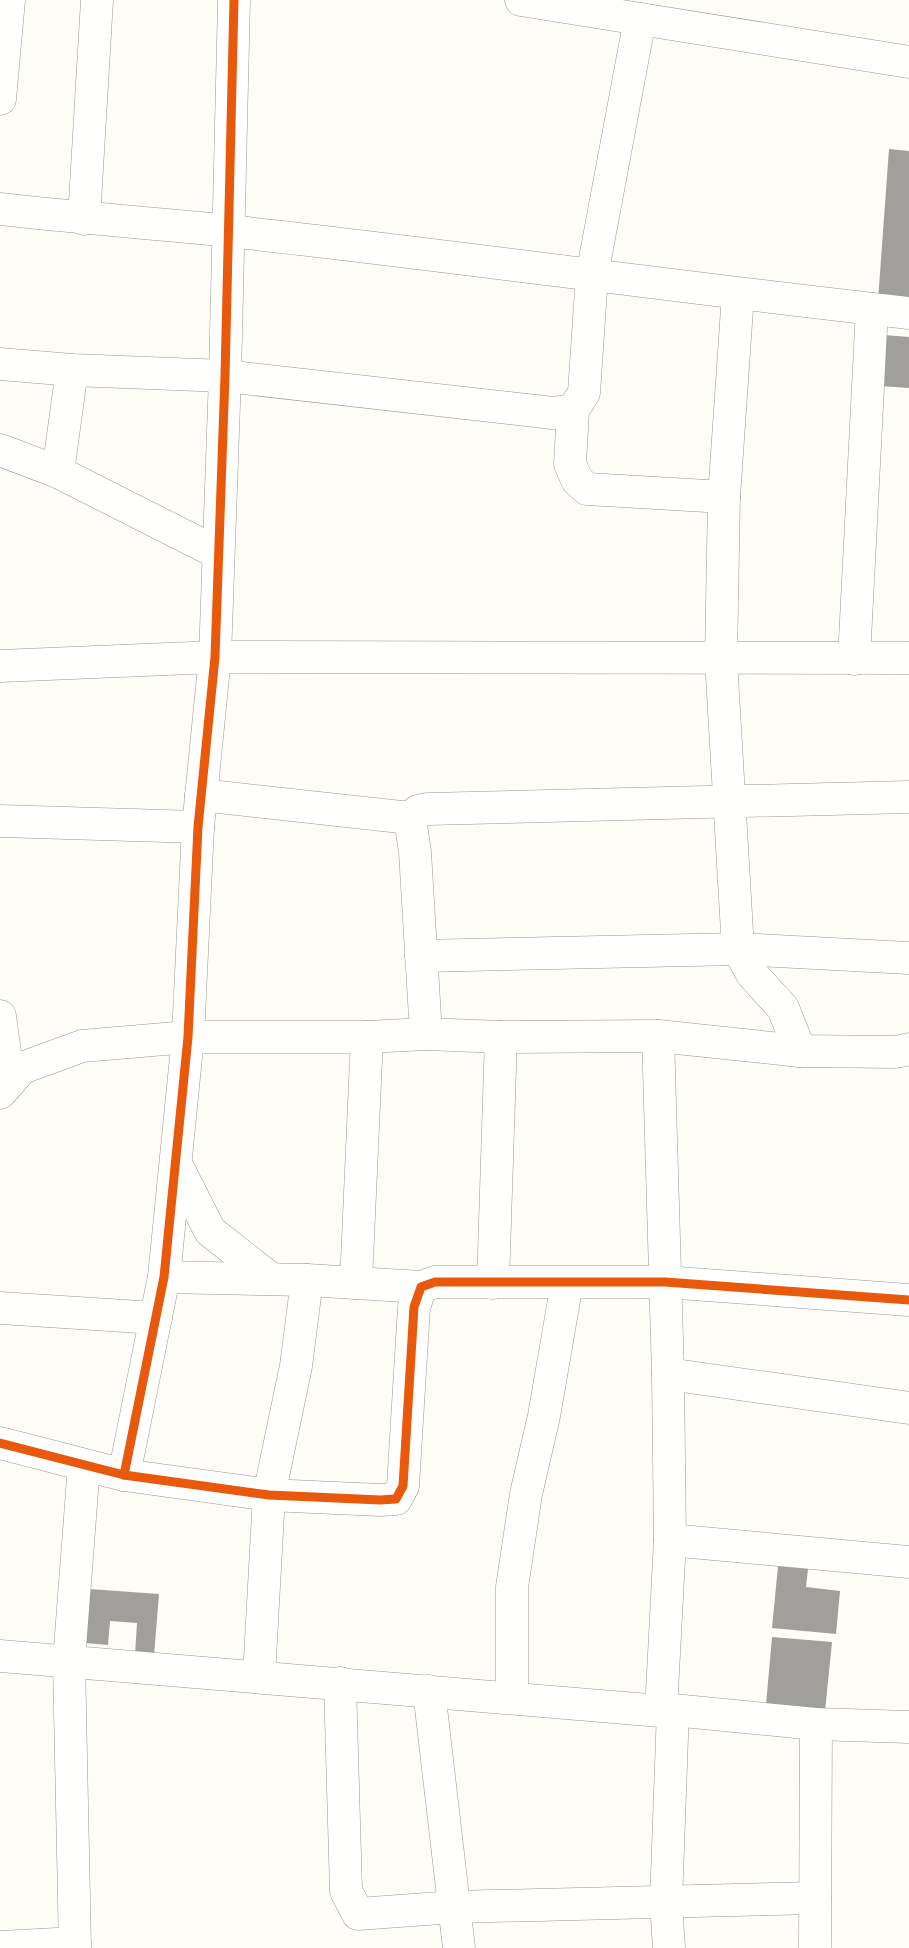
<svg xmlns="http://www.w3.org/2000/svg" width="909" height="1948" font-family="'Noto Serif',serif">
<rect width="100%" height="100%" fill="#fdfcf7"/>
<!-- building -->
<g fill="#a19f9c">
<polygon points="889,149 909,151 909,304 878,301"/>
<polygon points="884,335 909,337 909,388 880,386"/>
<polygon points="778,1566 808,1569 806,1587 840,1591 836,1634 772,1628"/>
<polygon points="89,1589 159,1594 154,1656 135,1655 137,1623 110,1621 108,1645 85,1643"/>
<polygon points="772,1637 832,1642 825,1711 766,1705"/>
</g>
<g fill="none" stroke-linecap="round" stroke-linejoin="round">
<!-- minor casing -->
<g stroke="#979795" stroke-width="33">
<g id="minor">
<polyline points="521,0 909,62"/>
<polyline points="0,99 9,0"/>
<path d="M 0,209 C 76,218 153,223 229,231 C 456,256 682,288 909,313"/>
<polyline points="84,219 97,0"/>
<polyline points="738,294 724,497 721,659 738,949 752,974 783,1008 800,1051"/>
<polyline points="0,364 72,370 225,376 553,413 573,410 584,393 592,275 640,19"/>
<polyline points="573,410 570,464 577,480 587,489 724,497"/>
<polyline points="0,450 58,472 218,553"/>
<polyline points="58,472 72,370"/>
<polyline points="854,659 872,309"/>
<polyline points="0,666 215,657 909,658"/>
<polyline points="201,795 410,818"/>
<polyline points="0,821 198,827"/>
<polyline points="421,956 738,949 909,958"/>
<polyline points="0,1016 9,1083"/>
<polyline points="426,1034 415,852 410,818 418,811 428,809 909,797"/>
<polyline points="658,1036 668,1374 670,1540 661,1711"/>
<polyline points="0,1093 22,1068 82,1046 188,1037 367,1037 426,1034 501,1037 658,1036 800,1051 896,1052 909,1049"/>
<polyline points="176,1164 210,1231 271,1279"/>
<polyline points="164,1277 307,1280 421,1287"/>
<polyline points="356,1283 367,1037"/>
<polyline points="493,1283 501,1037"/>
<polyline points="0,1308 156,1318"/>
<polyline points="668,1374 909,1408"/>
<polyline points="0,1443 124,1475 269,1495 380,1500 396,1499 403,1486 414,1307 421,1287 435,1282 665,1282 909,1300"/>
<polyline points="124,1475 164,1277 188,1037 198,827 215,657 225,376 234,0"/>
<polyline points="670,1540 909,1562"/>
<polyline points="0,1656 661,1711 673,1710 816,1724 909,1727"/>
<polyline points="259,1677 269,1495 296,1366 307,1280"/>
<polyline points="340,1683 346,1891 358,1914 454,1907 815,1898"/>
<polyline points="429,1691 459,1948"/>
<polyline points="512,1698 512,1587 526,1494 544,1416 567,1283"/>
<polyline points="0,1947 75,1943"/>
<polyline points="75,1948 69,1661 84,1465"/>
<polyline points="669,1948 666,1903 673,1710"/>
<polyline points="815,1948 816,1724"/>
</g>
</g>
<!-- minor -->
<use href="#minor" stroke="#fffffe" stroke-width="32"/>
<!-- cycleway casing -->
<g stroke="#fff" stroke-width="13">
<g id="cycleway">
<polyline points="0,1443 124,1475 269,1495 380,1500 396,1499 403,1486 414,1307 421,1287 435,1282 665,1282 909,1300"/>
<polyline points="124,1475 164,1277 188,1037 198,827 215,657 225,376 234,0"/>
</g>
</g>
<!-- cycleway -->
<use href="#cycleway" stroke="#e8590c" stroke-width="9"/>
</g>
</svg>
